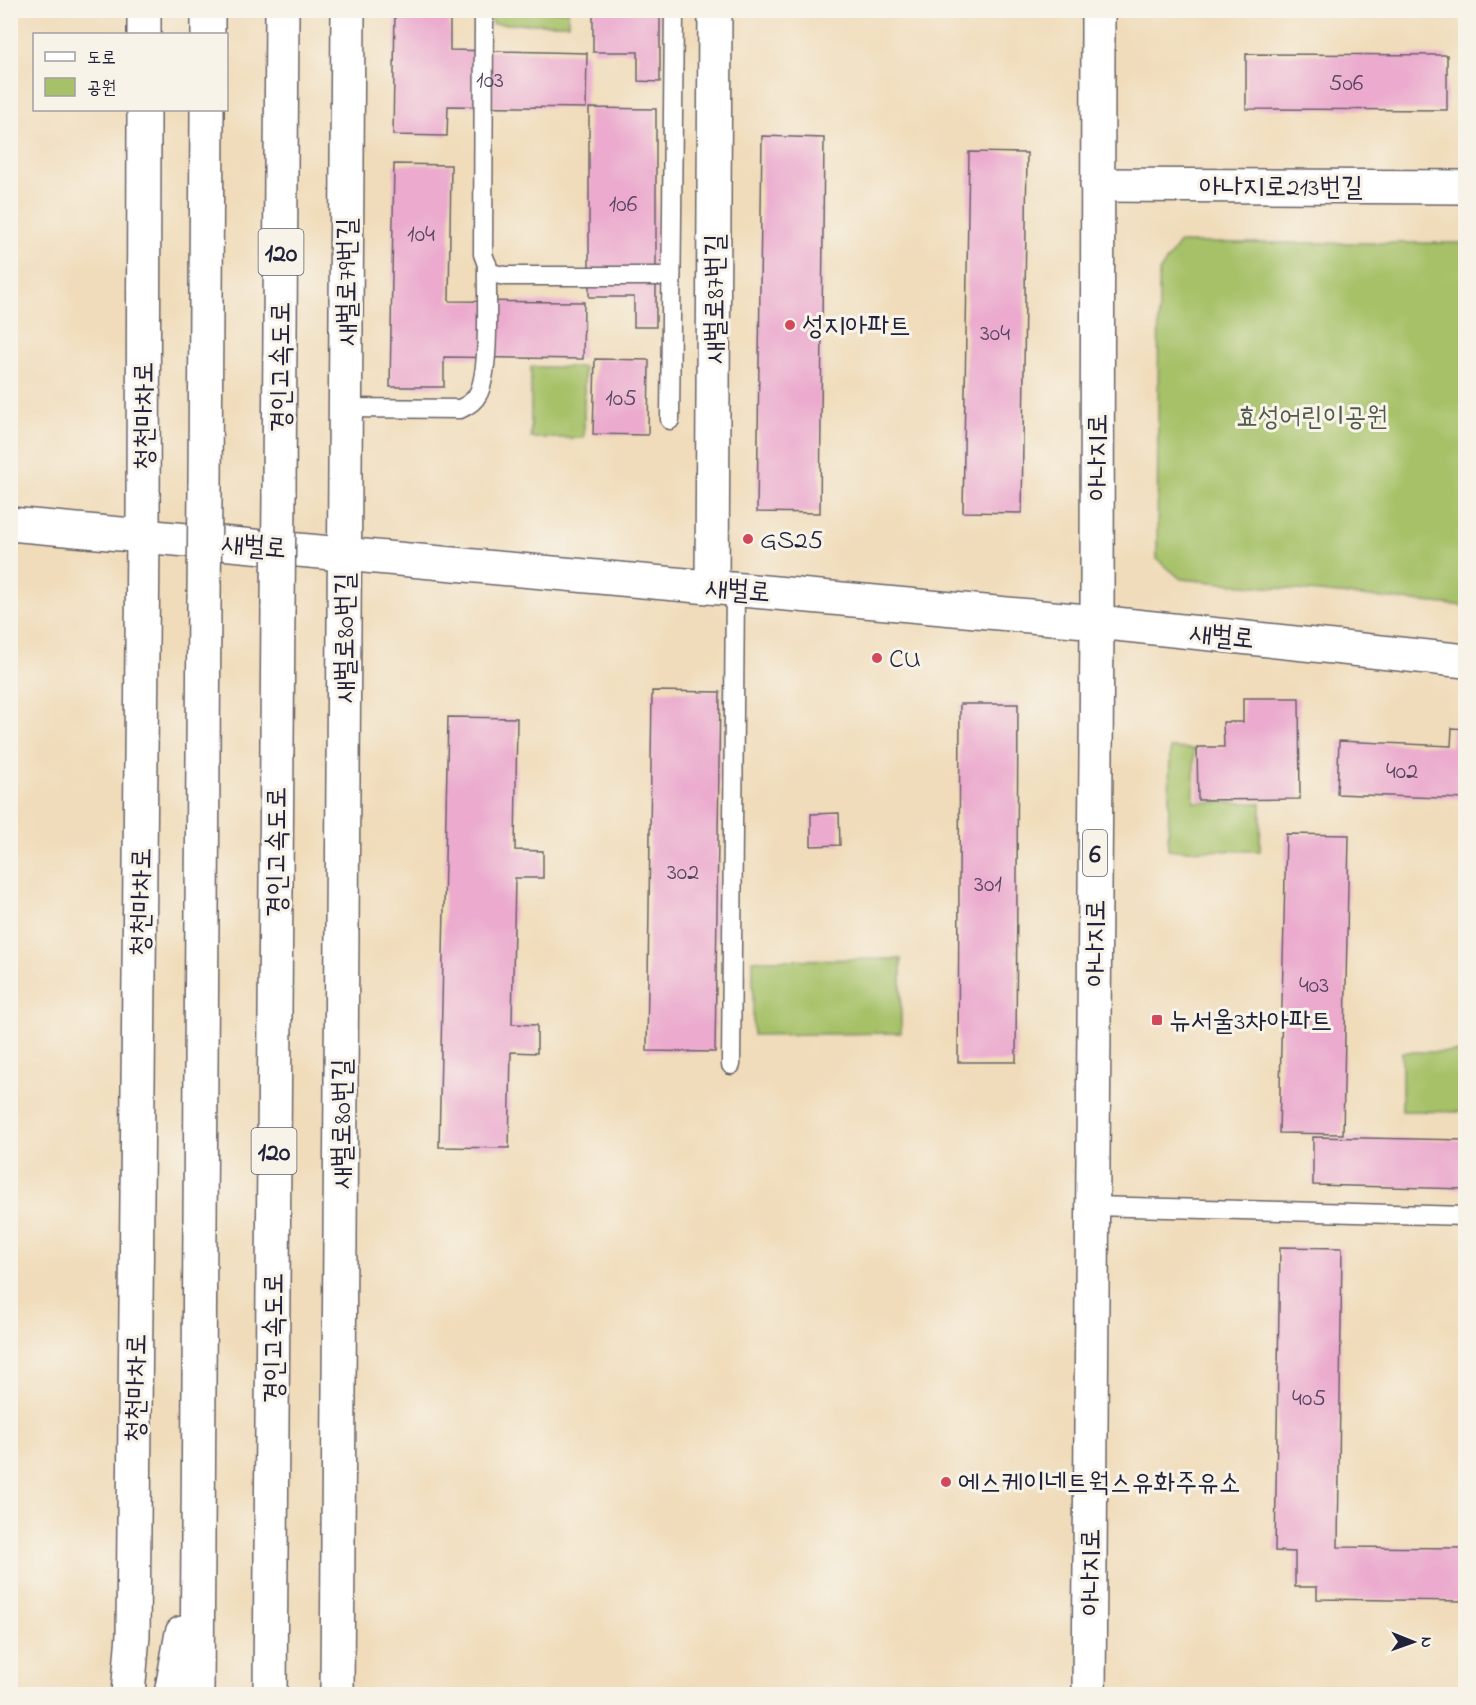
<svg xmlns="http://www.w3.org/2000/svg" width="1476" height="1705" font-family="'Indie Flower','Poor Story',sans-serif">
<rect width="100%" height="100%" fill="#f7f3e8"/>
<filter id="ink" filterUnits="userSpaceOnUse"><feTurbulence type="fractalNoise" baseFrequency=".0167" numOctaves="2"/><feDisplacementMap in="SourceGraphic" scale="12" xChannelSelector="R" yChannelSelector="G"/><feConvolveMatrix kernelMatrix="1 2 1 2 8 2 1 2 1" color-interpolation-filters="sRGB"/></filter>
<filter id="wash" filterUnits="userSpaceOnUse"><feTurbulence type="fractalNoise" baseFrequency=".008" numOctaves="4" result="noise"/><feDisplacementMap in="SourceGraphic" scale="24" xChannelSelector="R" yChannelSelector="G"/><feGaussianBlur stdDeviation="1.35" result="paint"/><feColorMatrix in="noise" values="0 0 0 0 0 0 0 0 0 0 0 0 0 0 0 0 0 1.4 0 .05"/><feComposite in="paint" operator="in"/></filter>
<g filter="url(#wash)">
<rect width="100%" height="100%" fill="#f0dcba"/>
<!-- green -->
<g fill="#a6c167" stroke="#647251" stroke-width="1.5">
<rect x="492" y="11" width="76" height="13"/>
<polygon points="1179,243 1465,243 1465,606 1181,579 1157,559 1159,272"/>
<rect x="531" y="367" width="53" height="71"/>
<polygon points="1170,748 1194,749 1194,802 1261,803 1260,851 1168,850"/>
<polygon points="901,959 901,1033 753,1035 753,960"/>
<polygon points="1402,1052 1465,1052 1465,1112 1402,1111"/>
</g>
<g id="blocks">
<!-- building -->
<g fill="#ebaace">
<polygon points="395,10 450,10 450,50 587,53 586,108 448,106 447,136 393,135"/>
<polygon points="593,10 660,10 660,82 638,81 638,52 593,52"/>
<polygon points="1246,54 1447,55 1447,110 1246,109"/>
<polygon points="589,108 656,109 656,327 634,327 634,297 589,297"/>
<polygon points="762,136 824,138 820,513 757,512"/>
<polygon points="969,152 1027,153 1022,513 963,512"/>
<polygon points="394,164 451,165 449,301 584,302 583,359 444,357 444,387 390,387"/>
<polygon points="595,359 649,360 648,435 593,434"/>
<polygon points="652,691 720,692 715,1052 647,1051"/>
<polygon points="1243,698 1299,698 1300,799 1198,800 1197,747 1224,747 1223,722 1243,722"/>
<polygon points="960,704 1018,704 1016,1062 958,1062"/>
<polygon points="448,717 517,718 515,850 543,851 543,878 515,878 512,1024 537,1025 537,1053 511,1052 509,1148 439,1147"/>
<polygon points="1452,728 1466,729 1466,799 1337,794 1339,741 1451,746"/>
<polygon points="839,813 840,845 811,846 811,814"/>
<polygon points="1286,834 1349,835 1343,1134 1279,1133"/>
<polygon points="1313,1137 1466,1140 1466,1189 1313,1185"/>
<polygon points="1280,1247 1342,1248 1338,1547 1466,1548 1466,1601 1317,1599 1317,1587 1295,1587 1295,1552 1275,1551"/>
</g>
</g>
</g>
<g filter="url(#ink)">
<use href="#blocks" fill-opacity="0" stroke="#6a6367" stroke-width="1.5"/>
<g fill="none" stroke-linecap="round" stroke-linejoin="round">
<!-- service casing -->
<g stroke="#6a6367" stroke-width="21">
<g id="service">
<polyline points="484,10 483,254 490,273 505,276 671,276"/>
<path d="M 345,408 L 460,409 C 467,406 474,402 478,394 C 491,370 486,294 487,264"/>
<polyline points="670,420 674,10"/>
<polyline points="731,1065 735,589"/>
<polyline points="1093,1206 1466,1216"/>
</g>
</g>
<!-- minor casing -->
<g stroke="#6a6367" stroke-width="36">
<g id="minor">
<polyline points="1097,185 1466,187"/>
<polyline points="712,587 715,10"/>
<polyline points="337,1694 348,10"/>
</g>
</g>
<!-- tertiary casing -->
<g stroke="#6a6367" stroke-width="36">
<g id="tertiary">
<polyline points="144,34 144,10"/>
<polyline points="10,524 1097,622 1466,661"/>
<polyline points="128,1694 133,1635 143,536 144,110"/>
</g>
</g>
<!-- primary casing -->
<g stroke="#6a6367" stroke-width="36">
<polyline id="primary" points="1089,1694 1097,622 1098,10"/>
</g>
<!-- motorway casing -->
<g stroke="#6a6367" stroke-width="36">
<g id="motorway">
<polyline points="208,34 208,10"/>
<polyline points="205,487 207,110"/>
<polyline points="279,494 282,10"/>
<polyline points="171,1694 182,1633"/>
<polyline points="197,1694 204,599"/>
<polyline points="270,1694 278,607"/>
</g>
</g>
<!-- service -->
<use href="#service" stroke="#fff" stroke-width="18"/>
<!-- minor -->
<use href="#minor" stroke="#fff" stroke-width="33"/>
<!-- tertiary -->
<use href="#tertiary" stroke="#fff" stroke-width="33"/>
<!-- primary -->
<use href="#primary" stroke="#fff" stroke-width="33"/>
<!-- motorway -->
<use href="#motorway" stroke="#fff" stroke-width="33"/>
<!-- motorway-bridge casing -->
<g stroke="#6a6367" stroke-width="36" stroke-linecap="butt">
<g id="motorway-bridge">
<polyline points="204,599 205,487"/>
<polyline points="278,607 279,494"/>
</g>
</g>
<!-- motorway-bridge -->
<use href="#motorway-bridge" stroke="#fff" stroke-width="33"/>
</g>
</g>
<!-- markers -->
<g fill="#d1495b" stroke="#f7f3e8" stroke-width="2">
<circle cx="790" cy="325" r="6"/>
<circle cx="748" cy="539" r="6"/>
<circle cx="877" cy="658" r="6"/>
<rect x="1151" y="1014" width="12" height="12" rx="3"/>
<circle cx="946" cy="1482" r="6"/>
</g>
<g text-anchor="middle" stroke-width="6" stroke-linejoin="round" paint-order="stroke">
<!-- number labels -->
<g font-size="24" fill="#544460">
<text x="490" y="87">103</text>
<text x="1346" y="90">506</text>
<text x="623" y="211">106</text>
<text x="421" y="241">104</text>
<text x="995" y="340">304</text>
<text x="621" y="405">105</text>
<text x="1402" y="778">402</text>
<text x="683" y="879">302</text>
<text x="988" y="891">301</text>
<text x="1314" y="992">403</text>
<text x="1309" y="1405">405</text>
</g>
<!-- shield labels -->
<g fill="#f7f3e8" stroke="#62616f" stroke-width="1.5">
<rect x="258.5" y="229" width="45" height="46" rx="4.5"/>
<rect x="1083" y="830" width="24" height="46" rx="4.5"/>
<rect x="251.5" y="1128" width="45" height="46" rx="4.5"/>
</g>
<g font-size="26" font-weight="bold" fill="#22223b">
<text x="281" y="261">120</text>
<text x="1095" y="862">6</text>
<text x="274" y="1160">120</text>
</g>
<!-- street labels -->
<g font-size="27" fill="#22223b" stroke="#f7f3e8">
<text x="1281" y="195">아나지로213번길</text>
<text transform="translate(346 282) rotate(-90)" y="9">새벌로79번길</text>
<text transform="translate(714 299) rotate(-90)" y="9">새벌로87번길</text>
<text transform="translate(280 367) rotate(-90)" y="9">경인고속도로</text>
<text transform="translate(143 416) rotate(-90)" y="9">청천마차로</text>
<text transform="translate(1097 457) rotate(-90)" y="9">아나지로</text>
<text transform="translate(254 545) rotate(5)" y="9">새벌로</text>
<text transform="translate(738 589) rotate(5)" y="9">새벌로</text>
<text transform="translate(1222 635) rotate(6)" y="9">새벌로</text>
<text transform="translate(344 638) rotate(-90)" y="9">새벌로80번길</text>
<text transform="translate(276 852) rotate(-90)" y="9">경인고속도로</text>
<text transform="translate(140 902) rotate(-89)" y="9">청천마차로</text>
<text transform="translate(1095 943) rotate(-90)" y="9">아나지로</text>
<text transform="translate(341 1124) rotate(-90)" y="9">새벌로80번길</text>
<text transform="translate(273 1338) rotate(-90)" y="9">경인고속도로</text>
<text transform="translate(135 1388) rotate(-89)" y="9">청천마차로</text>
<text transform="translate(1090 1572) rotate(-90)" y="9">아나지로</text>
</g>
<!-- poi labels -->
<g font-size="27" fill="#22223b" stroke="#f7f3e8" text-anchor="start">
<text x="802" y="334">성지아파트</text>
<text x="760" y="548">GS25</text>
<text x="889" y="667">CU</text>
<text x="1169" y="1029">뉴서울3차아파트</text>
<text x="958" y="1491">에스케이네트웍스유화주유소</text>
</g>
<!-- park labels -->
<g font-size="27" fill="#505a4a" stroke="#f7f3e8">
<text x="1312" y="425">효성어린이공원</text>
</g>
</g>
<!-- margin -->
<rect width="1476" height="1705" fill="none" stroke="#f7f3e8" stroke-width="36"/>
<!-- legend -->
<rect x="33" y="33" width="195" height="78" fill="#f7f3e8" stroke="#a29fa3" stroke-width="1.5"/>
<rect x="45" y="52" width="30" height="9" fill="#ffffff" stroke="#a29fa3" stroke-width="1.5"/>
<text x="87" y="63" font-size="18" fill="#22223b">도로</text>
<rect x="45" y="78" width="30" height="18" fill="#a6c167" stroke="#a29fa3" stroke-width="1.5"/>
<text x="87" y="93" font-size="18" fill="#22223b">공원</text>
<!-- north arrow -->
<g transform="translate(1413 1642) rotate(91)" stroke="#f7f3e8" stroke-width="4.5" paint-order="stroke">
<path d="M0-4.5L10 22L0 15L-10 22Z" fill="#22223b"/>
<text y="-9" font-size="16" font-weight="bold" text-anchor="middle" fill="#22223b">N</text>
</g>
</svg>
